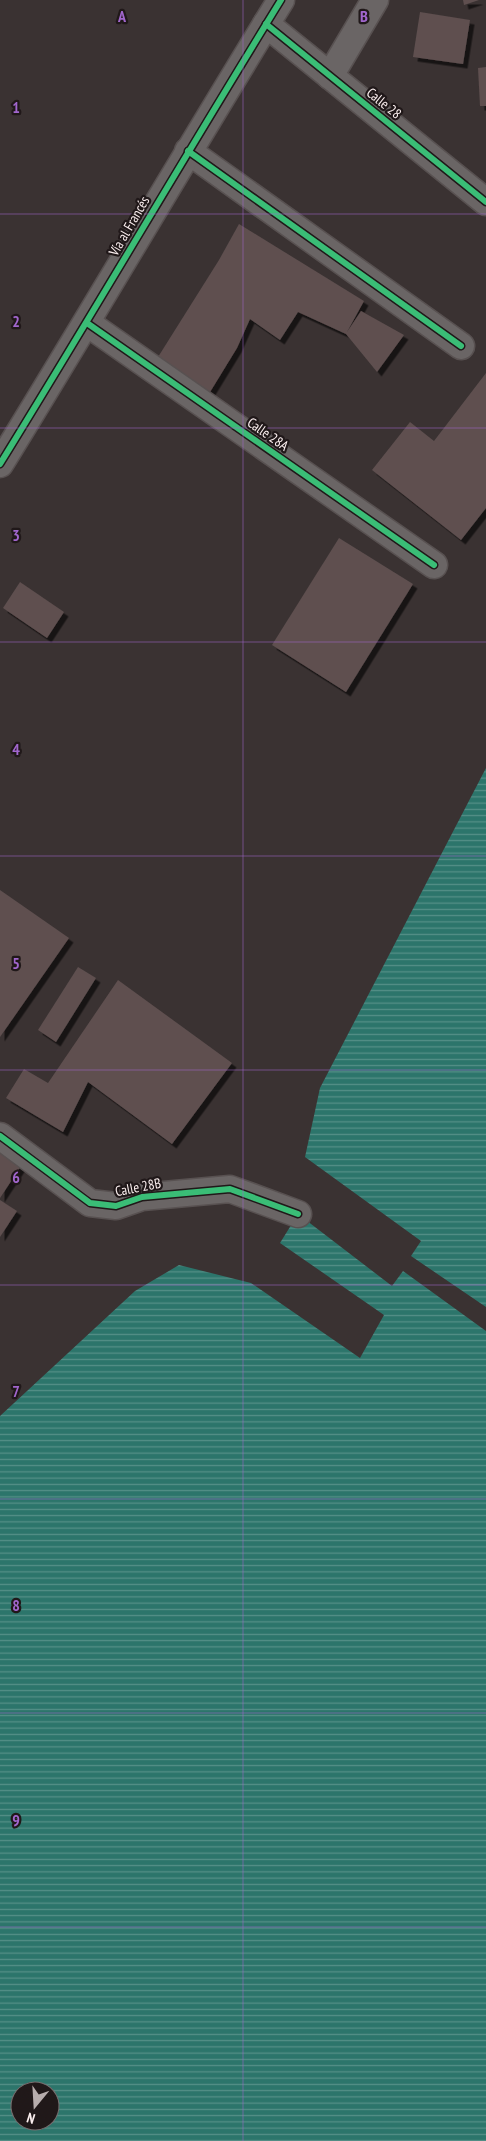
<svg xmlns="http://www.w3.org/2000/svg" width="486" height="2141" font-family="'PT Sans Narrow',sans-serif">
<defs>
<pattern id="water-rules" width="6" height="5" patternUnits="userSpaceOnUse" patternTransform="scale(1.25)"><rect width="6" height="5" fill="#2c756b"/><path d="M0 2.5h6" fill="none" stroke="#569088"/></pattern>
<filter id="shadow"><feDropShadow dx="4.5" dy="4.5" stdDeviation="0" flood-color="#0009"/></filter>
</defs>
<rect width="100%" height="100%" fill="#3a3232"/>
<!-- water -->
<g fill="url(#water-rules)" fill-rule="evenodd">
<polygon points="486,768 486,1307 411,1256 421,1241 305,1157 320,1088"/>
<path d="M 298,1214 L 392,1286 L 403,1271 L 486,1331 L 486,2141 L 0,2141 L 0,1416 L 135,1291 L 179,1265 L 251,1283 L 360,1358 L 384,1315 L 280,1243 ZM 20,2091 L 50,2091 L 50,2121 L 20,2121 Z"/>
</g>
<!-- building -->
<g fill="#5e4f4f" filter="url(#shadow)">
<polygon points="463,0 479,0 464,5"/>
<polygon points="420,12 470,20 463,64 413,57"/>
<polygon points="486,67 486,106 480,106 478,68"/>
<polygon points="239,224 364,301 347,332 361,311 404,335 377,372 346,334 298,312 280,340 250,319 237,348 207,397 153,365 219,260"/>
<polygon points="486,373 486,508 461,540 372,470 410,422 434,441"/>
<polygon points="339,538 413,584 346,692 272,645"/>
<polygon points="20,582 64,612 47,638 3,608"/>
<polygon points="0,890 69,938 0,1037"/>
<polygon points="78,967 96,978 56,1042 38,1030"/>
<polygon points="118,980 232,1063 172,1144 88,1082 63,1132 6,1098 24,1069 48,1083"/>
<polygon points="0,1152 21,1166 0,1198"/>
<polygon points="0,1200 17,1211 0,1237"/>
</g>
<g fill="none" stroke-linecap="round" stroke-linejoin="round">
<!-- minor casing -->
<g stroke="#585151" stroke-width="29">
<g id="minor">
<polyline points="266,24 486,202"/>
<polyline points="330,76 375,0"/>
<polyline points="188,151 461,346"/>
<polyline points="87,323 434,565"/>
<path d="M 0,464 C 95,310 186,154 281,0"/>
<polyline points="0,1136 90,1203 116,1206 142,1197 230,1189 298,1214"/>
</g>
</g>
<!-- minor -->
<use href="#minor" stroke="#6a6565" stroke-width="26"/>
<!-- cycleway casing -->
<g stroke="#201819" stroke-width="9">
<g id="cycleway">
<polyline points="266,24 486,202"/>
<polyline points="188,151 461,346"/>
<polyline points="87,323 434,565"/>
<path d="M 0,464 C 95,310 186,154 281,0"/>
<polyline points="0,1136 90,1203 116,1206 142,1197 230,1189 298,1214"/>
</g>
</g>
<!-- cycleway -->
<use href="#cycleway" stroke="#3abd76" stroke-width="6"/>
</g>
<!-- grid -->
<path fill="none" stroke="#a166cd" stroke-width="1" stroke-opacity="0.55" d="M 243,0 L 243,2141M 0,214 L 486,214M 0,428 L 486,428M 0,642 L 486,642M 0,856 L 486,856M 0,1070 L 486,1070M 0,1285 L 486,1285M 0,1499 L 486,1499M 0,1713 L 486,1713M 0,1927 L 486,1927"/>
<g text-anchor="middle" stroke-width="4.5" stroke-linejoin="round" paint-order="stroke">
<!-- street labels -->
<g font-size="14" fill="#fbefef" stroke="#201819">
<text transform="translate(384 103) rotate(39)" y="5">Calle 28</text>
<text transform="translate(129 226) rotate(-60)" y="5">Vía al Francés</text>
<text transform="translate(268 434) rotate(35)" y="5">Calle 28A</text>
<text transform="translate(138 1187) rotate(-11)" y="5">Calle 28B</text>
</g>
</g>
<g font-size="16" text-anchor="middle" font-weight="bold" fill="#a166cd" stroke="#201819" stroke-width="4.5" stroke-linejoin="round" paint-order="stroke">
<text x="122" y="22">A</text>
<text x="364" y="22">B</text>
<text x="16" y="113">1</text>
<text x="16" y="327">2</text>
<text x="16" y="541">3</text>
<text x="16" y="755">4</text>
<text x="16" y="969">5</text>
<text x="16" y="1183">6</text>
<text x="16" y="1397">7</text>
<text x="16" y="1611">8</text>
<text x="16" y="1826">9</text>
</g>
<!-- north arrow -->
<g transform="translate(35 2106) rotate(198)"><circle r="24" fill="#201819" stroke="#786e6f"/>
<path d="M0-4L9 19L0 12L-9 19Z" fill="#b7adad"/>
<text y="-8" font-size="14" font-weight="bold" text-anchor="middle" fill="#fbefef">N</text>
</g>
</svg>
